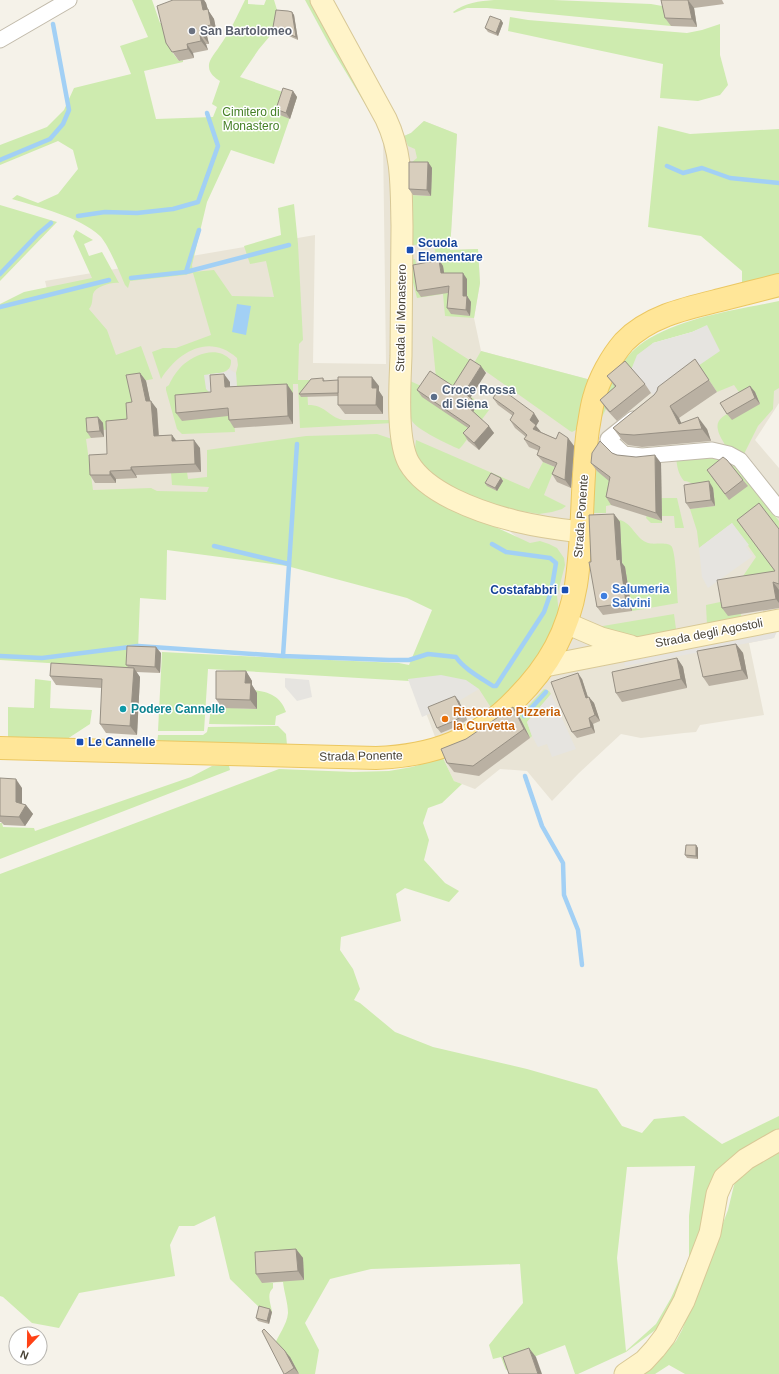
<svg xmlns="http://www.w3.org/2000/svg" width="779" height="1374" font-family="Arial,sans-serif">
<rect width="100%" height="100%" fill="#f5f2e9"/>
<!-- residential -->
<polygon fill="#e9e4d6" points="424,121 457,134 450,250 478,249 480,283 474,318 481,351 591,380 759,347 779,382 779,403 755,440 779,468 779,629 777,629 774,638 749,643 764,715 700,725 696,732 684,733 641,738 621,734 579,773 552,801 527,771 500,769 475,789 454,781 443,758 411,673 522,541 398,446 215,493 85,492 81,427 45,281 315,235 313,363 386,364 383,138 404,136 411,133"/>
<!-- green -->
<g fill="#ceebaf" fill-rule="evenodd">
<path d="M 132,0 L 152,0 L 160,23 L 165,23 L 172,52 L 179,61 L 183,60 L 183,62 L 144,71 L 156,119 L 213,117 L 217,107 L 212,104 L 220,81 C 215,78 209,73 209,67 C 208,60 216,52 219,47 C 230,32 237,16 245,0 L 248,0 L 248,4 L 264,5 L 266,0 L 274,0 L 278,13 L 275,30 L 259,49 L 240,77 L 297,97 L 274,164 L 231,150 L 207,202 L 192,265 L 193,272 L 214,270 L 232,296 L 274,297 L 266,261 L 250,264 L 244,246 L 281,235 L 278,208 L 294,204 L 298,244 L 303,340 L 299,344 L 298,380 L 314,380 L 307,388 L 308,405 C 326,405 327,416 343,420 L 393,420 L 393,423 L 300,428 L 298,384 L 293,384 L 293,393 L 232,395 L 235,432 L 182,434 L 177,429 L 166,390 L 166,387 L 169,385 C 172,378 178,369 184,364 C 197,353 218,346 231,360 C 232,374 218,373 208,374 L 237,391 L 236,373 L 238,365 L 237,358 C 209,333 178,352 161,379 L 152,352 L 163,348 L 176,348 L 211,335 L 193,273 L 184,275 L 130,281 L 128,288 L 125,285 C 120,273 108,244 100,236 C 80,217 38,207 12,199 L 17,195 L 38,203 L 58,194 L 78,169 L 73,150 L 58,141 L 0,165 L 0,145 L 47,127 L 64,110 L 74,88 L 131,74 L 120,46 L 148,37 Z"/>
<polygon points="305,0 312,0 379,127 330,46"/>
<path d="M 494,0 L 553,0 L 651,4 L 668,7 L 671,26 L 487,8 L 467,8 L 454,13 L 453,12 C 464,3 480,1 494,0 Z"/>
<polygon points="510,17 528,20 687,33 702,30 720,24 720,55 728,85 720,95 698,101 660,98 663,64 508,31"/>
<polygon points="424,121 457,134 450,250 478,249 480,283 474,318 445,316 443,294 417,298 410,271 410,260 415,259 417,267 439,264 433,244 412,245 410,195 431,196 411,163 417,158 415,149 408,146 404,136 411,133"/>
<polygon points="658,126 690,134 779,129 779,274 742,283 742,271 701,236 648,227"/>
<polygon points="0,205 57,222 0,281"/>
<path d="M 76,230 L 93,240 L 84,244 L 89,256 L 102,252 L 119,283 C 112,282 96,286 93,294 C 92,299 93,304 89,309 L 107,330 L 116,355 L 141,346 L 153,379 L 132,383 L 134,393 L 148,390 L 146,397 L 122,428 L 103,430 L 102,423 L 90,425 L 91,438 L 86,439 L 93,490 L 151,488 L 157,491 L 207,492 L 209,487 L 172,485 L 171,473 L 187,472 L 188,479 L 207,477 L 207,450 L 306,436 L 377,434 L 392,439 L 463,512 L 530,543 L 540,541 L 549,544 L 557,548 L 564,558 L 565,565 L 557,596 L 559,613 L 550,640 L 495,714 L 479,689 L 408,679 L 409,681 L 208,669 L 204,731 L 158,731 L 162,652 L 261,657 L 399,663 L 409,665 L 432,610 L 407,598 L 287,566 L 167,550 L 166,600 L 140,598 L 138,650 L 128,668 L 0,660 L 0,304 L 24,292 L 92,278 L 73,236 Z"/>
<path d="M 779,301 L 779,388 L 774,391 L 773,409 L 758,426 L 744,454 L 726,447 C 724,442 719,436 718,430 C 713,412 748,407 760,404 L 755,392 L 743,398 L 734,385 L 717,392 L 703,371 L 659,404 L 707,326 L 692,332 L 653,343 L 622,395 L 606,409 L 602,417 L 598,437 C 598,430 597,422 599,415 C 605,386 623,353 650,338 C 689,316 736,310 779,301 Z"/>
<path d="M 432,336 L 474,363 L 481,351 L 591,380 L 576,430 L 572,432 L 570,431 L 474,363 L 458,387 L 489,410 L 462,446 L 459,449 C 449,445 416,429 412,421 C 409,415 410,389 410,381 L 428,389 L 436,378 Z"/>
<polygon points="416,440 529,489 543,462 555,467 544,495 566,506 562,509 552,512 539,514 509,509 470,498 428,474 418,459 415,449"/>
<path d="M 713,454 L 732,460 L 779,521 L 777,574 L 741,579 L 756,557 L 732,523 L 699,548 L 697,531 L 690,509 L 715,506 C 706,497 697,482 684,481 C 678,474 677,466 676,457 Z"/>
<polygon points="593,468 616,485 611,505 606,506 606,513 593,513"/>
<polygon points="652,498 677,498 684,528 675,528 674,516 662,516 662,523 651,523 646,518"/>
<path d="M 595,520 C 602,520 613,518 620,520 C 632,523 636,539 648,543 C 654,545 669,541 672,547 C 676,556 677,591 678,603 L 632,611 L 625,568 L 595,551 Z"/>
<polygon points="725,601 741,614 742,620 707,625 706,605"/>
<polygon points="674,614 676,629 637,638 597,627"/>
<polygon points="35,679 51,681 50,708 92,710 90,724 61,743 8,741 8,707 34,708"/>
<polygon points="544,689 549,691 551,694 527,722 532,736 530,738 519,716"/>
<path d="M 252,690 C 268,691 281,696 286,712 L 276,716 L 275,725 L 209,724 L 211,707 L 257,709 Z"/>
<polygon points="278,726 286,734 287,745 204,746 157,745 158,735 203,735 207,732 208,727"/>
<path d="M 443,758 L 454,781 L 462,784 L 442,803 L 428,808 L 423,823 L 429,840 L 424,860 L 445,883 L 459,891 L 449,902 L 405,888 L 396,894 L 401,921 L 341,937 L 340,950 L 353,969 L 360,989 L 354,1000 L 360,1003 L 395,1032 L 433,1047 L 527,1069 L 597,1089 L 622,1126 L 642,1133 L 654,1119 L 684,1116 L 722,1144 L 779,1116 L 779,1132 L 739,1154 L 705,1218 L 677,1300 L 658,1328 L 626,1352 L 578,1374 L 575,1374 L 565,1345 L 510,1366 L 511,1368 L 506,1370 L 501,1357 L 493,1359 L 489,1345 L 523,1303 L 520,1264 L 371,1269 L 330,1279 L 305,1323 L 319,1350 L 315,1374 L 299,1374 L 274,1346 C 278,1335 287,1325 288,1313 C 288,1303 284,1292 283,1282 L 262,1283 L 273,1283 L 273,1288 C 266,1294 271,1304 272,1312 L 261,1309 L 230,1279 L 215,1216 L 194,1226 L 179,1226 L 170,1245 L 175,1276 L 79,1293 L 59,1328 L 32,1323 L 3,1297 L 0,1296 L 0,874 L 279,769 L 353,772 L 389,771 L 412,767 ZM 695,1166 L 689,1216 L 689,1258 L 671,1298 L 656,1324 L 626,1351 L 617,1258 L 627,1167 Z"/>
<polygon points="212,766 229,766 230,770 0,859 0,823 2,823 3,827 34,828 35,831 191,777"/>
<polygon points="779,1146 779,1374 685,1374 669,1365 655,1374 644,1374 676,1341 682,1330 728,1210 734,1185 739,1175"/>
</g>
<!-- parking -->
<g fill="#e6e4e0">
<polygon points="707,325 720,351 654,396 631,370 637,355 653,343 692,332"/>
<polygon points="229,369 236,373 237,391 209,392 206,389 204,375 226,372"/>
<polygon points="732,523 749,545 746,547 753,556 708,588 702,577 699,548"/>
<polygon points="778,629 774,638 625,666 623,655"/>
<polygon points="441,675 466,680 479,689 459,701 422,717 408,679"/>
<polygon points="285,678 309,680 312,697 297,701 285,687"/>
<polygon points="551,694 576,749 552,757 547,744 538,747 532,736 527,722"/>
</g>
<!-- water -->
<polygon fill="#a2d0f5" points="237,304 251,306 246,335 232,332"/>
<g fill="none" stroke-linecap="round" stroke-linejoin="round">
<!-- stream -->
<g stroke="#a2d0f5" stroke-width="4.5">
<polyline points="0,160 50,139 63,124 69,110 53,24"/>
<polyline points="667,166 683,173 702,168 730,178 779,183"/>
<polyline points="78,216 105,212 137,213 173,209 198,202 218,146 207,113"/>
<polyline points="186,272 199,230"/>
<polyline points="0,274 38,234 51,223"/>
<polyline points="131,278 186,272 289,245"/>
<polyline points="0,307 109,280"/>
<polyline points="214,546 289,564"/>
<path d="M 0,656 L 42,658 L 138,646 L 283,656 L 389,660 L 409,660 L 428,654 L 456,657 C 464,669 481,678 493,686 L 496,686 L 544,612 L 551,592 L 556,563 L 550,558 L 506,552 L 492,544"/>
<polyline points="283,656 297,444"/>
<polyline points="524,716 546,692"/>
<polyline points="525,776 542,826 563,863 564,895 578,930 582,965"/>
</g>
<!-- street casing -->
<g stroke="#c1baaa" stroke-width="17">
<g id="street">
<polyline points="0,40 69,0"/>
<polyline points="633,419 608,439 624,454 642,456 712,450 729,454 740,460 779,509"/>
</g>
</g>
<!-- secondary casing -->
<g stroke="#d8c896" stroke-width="23">
<g id="secondary">
<path d="M 321,0 L 386,119 C 403,155 401,188 402,226 C 402,269 401,313 401,356 C 400,384 396,440 409,463 C 419,480 437,491 453,499 C 494,519 536,527 581,532"/>
<polyline points="566,623 601,638 631,646"/>
<polyline points="545,666 779,620"/>
<polyline points="625,1374 644,1361 655,1349 665,1336 684,1301 710,1233 717,1194 724,1178 746,1159 779,1140"/>
</g>
</g>
<!-- primary casing -->
<g stroke="#ebc761" stroke-width="24">
<path id="primary" d="M 0,748 L 376,758 C 432,756 477,740 516,699 C 549,666 568,632 576,585 C 584,533 581,481 588,429 C 590,419 591,408 594,398 C 599,379 611,357 624,342 C 649,316 687,308 720,300 C 740,295 759,290 779,285"/>
</g>
<!-- street -->
<use href="#street" stroke="#fff" stroke-width="15"/>
<!-- secondary -->
<use href="#secondary" stroke="#fff4c9" stroke-width="21"/>
<!-- primary -->
<use href="#primary" stroke="#ffe698" stroke-width="22"/>
</g>
<!-- wall -->
<g fill="#bab1a3">
<polygon points="173,0 204,0 206,3 208,10 214,19 217,34 207,36 209,44 206,44 208,50 193,53 194,58 179,61 166,43"/>
<polygon points="661,0 722,0 724,4 694,8 697,27 671,26 665,18"/>
<polygon points="292,12 294,15 298,40 275,30 273,27"/>
<polygon points="501,20 503,23 498,36 488,32 485,28"/>
<polygon points="293,91 297,97 290,119 280,115 276,109"/>
<polygon points="428,162 432,168 431,196 413,195 409,189"/>
<polygon points="439,260 443,266 444,273 467,279 467,296 471,302 470,316 451,314 447,308 448,293 421,297 417,291"/>
<polygon points="695,359 717,392 679,418 681,424 707,429 711,441 642,447 628,445 622,440 613,428 654,395"/>
<polygon points="140,373 146,381 150,401 157,409 159,435 172,435 176,441 200,448 201,472 136,475 137,478 116,479 116,483 95,483 90,475 107,454 127,419"/>
<polygon points="486,373 470,398 477,406 473,412 494,433 479,450 468,441 463,433 468,428 422,397 417,390 453,386"/>
<polygon points="607,376 645,384 651,393 617,421 606,409 600,400 615,387"/>
<polygon points="323,378 325,381 379,386 379,391 383,397 383,414 345,414 338,405 338,396 301,397 299,394"/>
<polygon points="230,382 230,387 293,393 293,424 234,428 229,420 228,416 182,421 176,413 211,392"/>
<polygon points="750,386 755,392 760,404 732,420 727,414"/>
<polygon points="493,398 539,421 536,426 541,432 556,439 568,438 574,446 571,488 557,482 552,474 555,467 543,462 537,455 539,451 529,447 524,439 526,437 515,428 510,420 513,416 498,405"/>
<polygon points="98,417 103,423 104,437 91,438 87,432"/>
<polygon points="612,453 617,455 661,463 662,521 611,505 606,497 609,481 597,471 591,463"/>
<polygon points="711,476 743,480 748,486 729,500"/>
<polygon points="501,478 503,481 497,491 487,486 485,483"/>
<polygon points="713,488 715,506 690,509 686,503"/>
<polygon points="614,514 620,522 622,563 625,567 632,611 603,615 597,607 591,562"/>
<polygon points="737,520 779,529 779,608 728,616 722,608 775,571"/>
<polygon points="736,644 743,653 748,679 709,686 703,677"/>
<polygon points="161,653 160,673 136,672 140,677 137,735 106,733 100,724 102,688 56,685 50,676 128,667 126,665"/>
<polygon points="677,658 683,667 687,688 622,702 616,693"/>
<polygon points="246,671 252,681 252,685 257,693 257,709 222,708 216,699"/>
<polygon points="582,679 588,697 594,703 600,721 593,724 595,733 577,738 572,732"/>
<polygon points="459,701 467,720 458,726 441,733 437,728"/>
<polygon points="519,716 530,738 479,776 454,772 447,763 466,739"/>
<polygon points="0,778 22,788 22,804 26,805 33,814 25,826 4,825 1,822 0,822"/>
<polygon points="696,845 698,848 698,859 687,858 685,855"/>
<polygon points="296,1249 303,1258 304,1280 262,1283 256,1274"/>
<polygon points="272,1312 269,1324 258,1321 256,1318"/>
<polygon points="290,1357 299,1374 284,1374"/>
</g>
<!-- shaded-wall -->
<g fill="#979084">
<polygon points="201,0 204,0 206,3 208,10 214,19 217,34 211,25 203,10"/>
<polygon points="688,0 694,8 697,27 692,19"/>
<polygon points="292,12 294,15 298,40 296,37"/>
<polygon points="501,20 503,23 498,36 496,33"/>
<polygon points="201,27 207,36 209,44 202,35"/>
<polygon points="200,35 206,44 208,50 201,41"/>
<polygon points="187,44 193,53 194,58 188,49"/>
<polygon points="293,91 297,97 290,119 286,113"/>
<polygon points="428,162 432,168 431,196 427,190"/>
<polygon points="439,260 443,266 445,279 441,273"/>
<polygon points="463,273 467,279 467,302 463,296"/>
<polygon points="467,296 471,302 470,316 466,310"/>
<polygon points="481,366 486,373 469,400 464,393"/>
<polygon points="140,373 146,381 152,409 146,401"/>
<polygon points="224,374 230,382 230,395 225,387"/>
<polygon points="372,377 379,386 379,391 383,397 383,414 376,405 372,388"/>
<polygon points="287,384 293,393 293,424 288,416"/>
<polygon points="750,386 755,392 760,404 755,398"/>
<polygon points="472,399 477,406 472,413 467,406"/>
<polygon points="151,401 157,409 159,444 154,436"/>
<polygon points="670,406 679,418 685,431 679,424"/>
<polygon points="534,413 539,421 536,426 541,432 533,429 530,420"/>
<polygon points="98,417 103,423 104,437 100,431"/>
<polygon points="698,417 707,429 711,441 702,429"/>
<polygon points="489,426 494,433 479,450 474,443"/>
<polygon points="172,435 178,443 172,441"/>
<polygon points="568,438 574,446 571,488 565,480"/>
<polygon points="194,440 200,448 201,472 195,464"/>
<polygon points="655,455 661,463 662,521 656,513"/>
<polygon points="131,467 136,475 137,478 131,470"/>
<polygon points="110,471 116,479 116,483 110,475"/>
<polygon points="501,478 503,481 497,491 495,488"/>
<polygon points="709,481 713,488 715,506 711,500"/>
<polygon points="614,514 620,522 622,563 625,567 632,611 626,603 617,560"/>
<polygon points="773,582 779,590 779,603 776,599"/>
<polygon points="736,644 743,653 748,679 742,670"/>
<polygon points="156,647 161,653 160,673 155,667"/>
<polygon points="677,658 683,667 687,688 681,679"/>
<polygon points="134,668 140,677 137,735 130,726"/>
<polygon points="246,671 252,681 252,685 257,693 257,709 250,700 245,683"/>
<polygon points="578,673 582,679 590,704 586,698"/>
<polygon points="455,696 459,701 467,720 464,715"/>
<polygon points="589,697 594,703 600,721 595,715"/>
<polygon points="513,707 519,716 530,738 524,729"/>
<polygon points="589,718 593,724 595,733 591,727"/>
<polygon points="16,779 22,788 22,812 16,802"/>
<polygon points="26,805 33,814 25,826 19,817"/>
<polygon points="696,845 698,848 698,859 696,856"/>
<polygon points="296,1249 303,1258 304,1280 298,1271"/>
<polygon points="270,1309 272,1312 269,1324 267,1321"/>
<polygon points="529,1348 536,1357 542,1374 538,1374"/>
<polygon points="285,1351 290,1357 299,1374 294,1368"/>
</g>
<!-- building -->
<g fill="#d8cebd" stroke="#979084">
<polygon points="173,0 201,0 203,10 208,9 211,25 201,27 202,35 200,35 201,41 187,44 188,49 172,52 166,43 157,6"/>
<polygon points="661,0 688,0 692,19 665,18"/>
<polygon points="276,10 288,11 292,12 296,37 273,27"/>
<polygon points="490,16 501,20 496,33 485,28"/>
<polygon points="283,88 293,91 286,113 276,109"/>
<polygon points="409,162 428,162 427,190 409,189"/>
<polygon points="439,260 441,273 463,273 463,296 467,296 466,310 447,308 449,286 417,291 413,265"/>
<polygon points="470,359 481,366 464,393 472,399 467,406 489,426 474,443 463,433 470,426 417,390 430,371 453,386"/>
<polygon points="695,359 709,380 670,406 679,424 698,417 702,429 634,435 620,434 613,428 654,395 657,391 658,387"/>
<polygon points="625,361 645,384 610,412 600,400 616,386 607,376"/>
<polygon points="140,373 146,401 151,401 154,436 172,435 172,441 194,440 195,464 131,467 131,470 110,471 110,475 90,475 89,455 107,454 106,421 127,419 126,403 132,402 126,375"/>
<polygon points="224,374 225,387 287,384 288,416 229,420 228,408 176,413 175,395 211,392 210,375"/>
<polygon points="338,377 372,377 372,388 377,388 376,405 338,405"/>
<polygon points="323,378 323,381 338,380 338,393 299,394 311,379"/>
<polygon points="750,386 755,398 727,414 720,403"/>
<polygon points="500,388 534,413 530,420 536,425 533,429 556,439 559,432 568,438 565,480 552,474 557,463 537,455 540,447 524,439 527,435 510,420 514,413 493,398"/>
<polygon points="98,417 100,431 87,432 86,418"/>
<polygon points="600,441 612,453 617,455 636,457 655,455 656,513 606,497 610,477 591,463 592,453"/>
<polygon points="723,457 727,460 743,480 725,494 707,470"/>
<polygon points="491,473 501,478 495,488 485,483"/>
<polygon points="709,481 711,500 686,503 684,485"/>
<polygon points="759,503 779,529 779,584 773,582 776,599 722,608 717,580 775,571 737,520"/>
<polygon points="614,514 617,560 620,559 626,603 597,607 589,562 591,562 589,515"/>
<polygon points="736,644 742,670 703,677 697,651"/>
<polygon points="127,646 156,647 155,667 126,665"/>
<polygon points="677,658 681,679 616,693 612,672"/>
<polygon points="51,663 134,668 130,726 100,724 102,679 50,676"/>
<polygon points="216,671 246,671 245,683 251,683 250,700 216,699"/>
<polygon points="578,673 586,698 589,697 595,715 589,718 591,727 572,732 560,706 551,682"/>
<polygon points="455,696 464,715 454,721 437,728 428,707"/>
<polygon points="513,707 524,729 473,766 447,763 441,749 466,739"/>
<polygon points="0,778 16,779 16,802 26,805 19,817 0,816"/>
<polygon points="686,845 696,845 696,856 685,855"/>
<polygon points="296,1249 298,1271 256,1274 255,1252"/>
<polygon points="259,1306 270,1309 267,1321 256,1318"/>
<polygon points="264,1329 285,1351 294,1368 285,1374 284,1374 262,1331"/>
<polygon points="529,1348 538,1374 509,1374 503,1357"/>
</g>
<!-- markers -->
<circle fill="#6b7280" stroke="#fff" stroke-width="1.5" cx="192" cy="31" r="4"/>
<g fill="#1a4fb4" stroke="#fff" stroke-width="1.5">
<rect x="406" y="246" width="8" height="8" rx="2"/>
<rect x="561" y="586" width="8" height="8" rx="2"/>
<rect x="76" y="738" width="8" height="8" rx="2"/>
</g>
<circle fill="#5c6f8a" stroke="#fff" stroke-width="1.5" cx="434" cy="397" r="4"/>
<circle fill="#3f7fe0" stroke="#fff" stroke-width="1.5" cx="604" cy="596" r="4"/>
<circle fill="#0f9aa8" stroke="#fff" stroke-width="1.5" cx="123" cy="709" r="4"/>
<circle fill="#e8710a" stroke="#fff" stroke-width="1.5" cx="445" cy="719" r="4"/>
<g text-anchor="middle" stroke-width="3" stroke-linejoin="round" paint-order="stroke">
<!-- worship labels -->
<g font-size="12" font-weight="bold" fill="#5b616d" stroke="#fff" text-anchor="start">
<text x="200" y="35">San Bartolomeo</text>
</g>
<!-- park labels -->
<g font-size="12" fill="#447f25" stroke="#fff">
<text x="251" y="116">Cimitero di<tspan x="251" dy="14">Monastero</tspan></text>
</g>
<!-- transit labels -->
<g font-size="12" font-weight="bold" fill="#164399" stroke="#fff" text-anchor="start">
<text x="418" y="247">Scuola<tspan x="418" dy="14">Elementare</tspan></text>
<text x="557" y="594" text-anchor="end">Costafabbri</text>
<text x="88" y="746">Le Cannelle</text>
</g>
<!-- street labels -->
<g font-size="12" fill="#494336" stroke="#fff">
<text transform="translate(401 318) rotate(-89)" y="4">Strada di Monastero</text>
<text transform="translate(581 516) rotate(-86)" y="4">Strada Ponente</text>
<text transform="translate(709 633) rotate(-11)" y="4">Strada degli Agostoli</text>
<text transform="translate(361 756) rotate(-1)" y="4">Strada Ponente</text>
</g>
<!-- service labels -->
<g font-size="12" font-weight="bold" fill="#4e5e75" stroke="#fff" text-anchor="start">
<text x="442" y="394">Croce Rossa<tspan x="442" dy="14">di Siena</tspan></text>
</g>
<!-- shop labels -->
<g font-size="12" font-weight="bold" fill="#366cbe" stroke="#fff" text-anchor="start">
<text x="612" y="593">Salumeria<tspan x="612" dy="14">Salvini</tspan></text>
</g>
<!-- culture labels -->
<g font-size="12" font-weight="bold" fill="#0d838f" stroke="#fff" text-anchor="start">
<text x="131" y="713">Podere Cannelle</text>
</g>
<!-- food labels -->
<g font-size="12" font-weight="bold" fill="#c56008" stroke="#fff" text-anchor="start">
<text x="453" y="716">Ristorante Pizzeria<tspan x="453" dy="14">la Curvetta</tspan></text>
</g>
</g>
<!-- north arrow -->
<g transform="translate(28 1346) rotate(202)"><circle r="19" fill="#ffffff" stroke="#b6b4af"/>
<path d="M0-3L7 15L0 10L-7 15Z" fill="#ff4216"/>
<text y="-6" font-size="11" font-weight="bold" text-anchor="middle" fill="#494336">N</text>
</g>
</svg>
